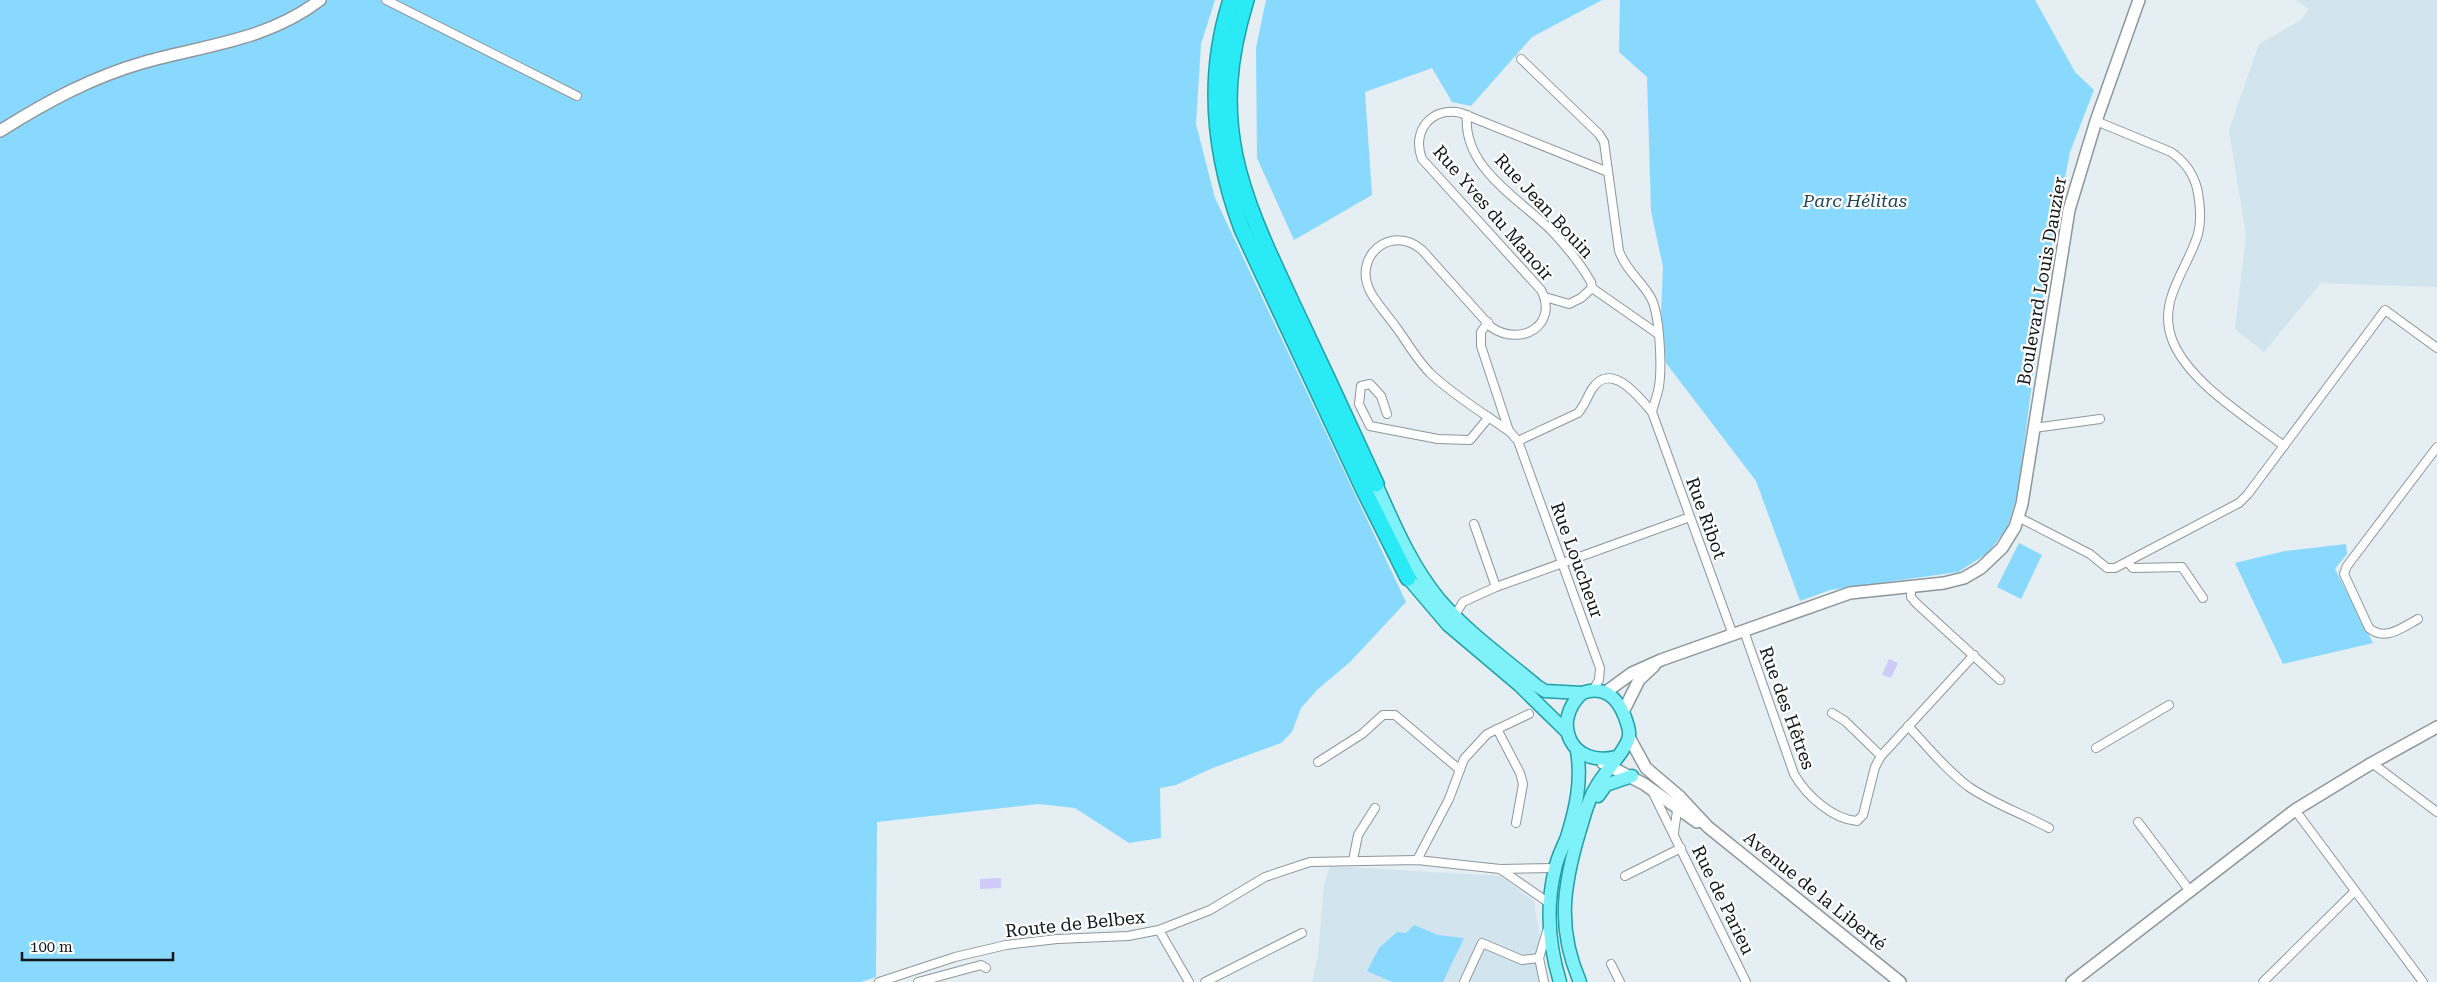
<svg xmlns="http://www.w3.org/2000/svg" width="2437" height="982" font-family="'Roboto Serif',serif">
<rect width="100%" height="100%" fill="#e4eef3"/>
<!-- built -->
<g fill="#d2e4ed">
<polygon points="2296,0 2437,0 2437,287 2321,283 2264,352 2235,329 2246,235 2229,130 2259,44 2301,20 2309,9"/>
<polygon points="1330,866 1500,876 1534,901 1547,982 1312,982 1318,955 1324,885"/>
</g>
<!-- green -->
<g fill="#89d9ff">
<polygon points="0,0 1215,0 1201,44 1196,124 1215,198 1406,602 1350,662 1317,690 1301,708 1292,732 1281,743 1210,769 1176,785 1160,788 1161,838 1129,843 1075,808 1038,804 877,822 876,977 861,982 0,982"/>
<polygon points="1266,0 1602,0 1532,37 1471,106 1452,102 1432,68 1365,92 1372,195 1294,240 1257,158 1256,48"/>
<polygon points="1620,0 2035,0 2075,72 2094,90 2070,152 2045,282 2018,492 2007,528 1988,553 1958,572 1830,590 1800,601 1756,481 1666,363 1661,312 1663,267 1651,211 1647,77 1619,52"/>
<polygon points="2019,543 2042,555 2021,599 1997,587"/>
<polygon points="2346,544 2347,554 2335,569 2373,643 2283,664 2235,563 2285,551"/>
<polygon points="1414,925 1438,935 1464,938 1443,982 1392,982 1367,971 1379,948 1397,932 1406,933"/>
</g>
<!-- water -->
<g fill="#cecbf8">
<polygon points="1889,659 1898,663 1891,678 1882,675"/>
<polygon points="1001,878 1001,888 980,889 980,879"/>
</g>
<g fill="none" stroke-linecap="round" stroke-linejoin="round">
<!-- street casing -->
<g stroke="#8d969b" stroke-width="10">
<g id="street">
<polyline points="386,0 577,96"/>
<path d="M 1521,59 L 1599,134 L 1604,142 L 1619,251 C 1627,272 1641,280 1651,298 C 1660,315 1662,367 1659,386 C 1658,394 1654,403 1652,412"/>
<path d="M 1467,115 C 1462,168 1520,199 1552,231 C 1567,247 1580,263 1591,282 L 1592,288"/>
<path d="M 2096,121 L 2171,152 C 2184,161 2193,173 2197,188 C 2200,203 2202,219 2198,234 C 2187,271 2156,301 2173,342 C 2191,384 2248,418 2284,446"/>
<polyline points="1545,297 1569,304 1581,298 1592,288 1658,334"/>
<polyline points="1488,322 1481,332 1481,346 1509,431"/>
<polyline points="1387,414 1381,396 1370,384 1361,386 1359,404 1370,426 1438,439 1470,440 1489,417"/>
<polyline points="2034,428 2100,419"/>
<path d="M 1518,441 L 1578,413 C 1585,405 1587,397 1592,389 C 1611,360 1639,397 1652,412 L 1733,635"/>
<polyline points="2018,517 2090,554 2107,568 2115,568 2239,503 2248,494 2385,310 2437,348"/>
<polyline points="1474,524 1496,587"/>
<polyline points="2127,562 2133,568 2182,567 2203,598"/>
<polyline points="1911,587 1911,597 1916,603 2000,680"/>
<polyline points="1455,615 1463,602 1496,587 1690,517"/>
<path d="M 2418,619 C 2403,627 2385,642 2369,628 L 2344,574 L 2347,566 L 2437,447"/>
<path d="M 1744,631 L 1794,774 C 1806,795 1832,819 1857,821 L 1863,815 L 1875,767 L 1881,756 L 1974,655"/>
<path d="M 1593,690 L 1599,680 L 1600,668 L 1518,441 L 1510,432 C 1483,413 1453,395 1430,373 C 1417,360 1407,342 1396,327 C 1388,316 1378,305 1371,293 C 1351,257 1391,223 1422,250 L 1491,327 C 1522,348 1559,324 1541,290 L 1422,159 C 1411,131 1432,106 1461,113 L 1608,172"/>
<polyline points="1832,713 1845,721 1881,756"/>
<path d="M 1908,726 C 1928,747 1946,770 1969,787 C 1994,804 2023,814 2049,828"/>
<polyline points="1497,729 1520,773 1523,784 1516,823"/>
<polyline points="2096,748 2169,705"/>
<polyline points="1318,762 1362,734 1383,715 1395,715 1460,770"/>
<polyline points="2372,763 2437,812"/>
<polyline points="1652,791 1746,982"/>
<polyline points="2295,810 2423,982"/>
<polyline points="2138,822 2190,891"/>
<polyline points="1674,832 1678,804"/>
<polyline points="1353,860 1358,835 1375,808"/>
<polyline points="1417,860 1449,799 1464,759 1487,734 1529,714"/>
<polyline points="1500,869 1549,903"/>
<polyline points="1625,876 1681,848"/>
<polyline points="1159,930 1189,982"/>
<polyline points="1539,958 1547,931"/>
<polyline points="1539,958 1544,982"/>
<polyline points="1611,964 1620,982"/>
<polyline points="879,982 955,957 1006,945 1057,939 1128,936 1159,930 1210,910 1265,877 1310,862 1417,860 1500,869 1555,868"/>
<polyline points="918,982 981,965 986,968"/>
<polyline points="1205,982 1302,933"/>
<polyline points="1464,982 1482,943 1522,960 1539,958"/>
<polyline points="2263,982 2355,891"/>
</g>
</g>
<!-- secondary casing -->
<g stroke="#8d969b" stroke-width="14">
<g id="secondary">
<path d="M 0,131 C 46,102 92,77 145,62 C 206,45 268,40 320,0"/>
<polyline points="1606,692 1632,673 1661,660 1850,593 1944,583 1964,578 1981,568 2002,548 2015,527 2022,504 2069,210 2096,121 2139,0"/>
<polyline points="1623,712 1639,680 1654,666"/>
<polyline points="1629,737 1646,768 1679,796 1678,802"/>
<polyline points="1603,763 1644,784 1697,822"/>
<polyline points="1679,796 1708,827 1900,982"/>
<polyline points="2072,982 2295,810 2372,763 2437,727"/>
</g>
</g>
<!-- primary casing -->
<g stroke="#219fa7" stroke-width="15">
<g id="primary">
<path d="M 1376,484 C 1394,524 1411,565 1439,599 C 1467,632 1504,658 1537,686 L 1545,691 L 1582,693"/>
<polyline points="1408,578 1448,625 1519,685 1568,733"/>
<polyline points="1598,796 1606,785 1632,776"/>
<path d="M 1560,982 C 1549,946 1546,906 1555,869 C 1557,858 1563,847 1567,837 C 1576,808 1582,781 1577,751"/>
<path d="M 1580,982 C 1557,929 1563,887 1579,833 C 1584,818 1587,801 1596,787 C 1604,772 1627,750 1629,736 C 1630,729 1627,724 1625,717 C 1617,697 1604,685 1582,693 C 1550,723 1572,768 1616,757"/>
</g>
</g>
<!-- highway casing -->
<g stroke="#219fa7" stroke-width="18">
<g id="highway">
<path d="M 1231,0 C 1206,77 1214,154 1242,229 L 1364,490 L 1408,578"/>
<path d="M 1246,0 C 1206,128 1243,198 1296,312 C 1323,369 1350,427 1376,484"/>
</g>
</g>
<!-- street -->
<use href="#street" stroke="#fff" stroke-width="8"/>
<!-- secondary -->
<use href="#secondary" stroke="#fff" stroke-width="11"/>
<!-- primary -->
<use href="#primary" stroke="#7ff2f9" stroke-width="12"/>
<!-- highway -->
<use href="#highway" stroke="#2aeaf5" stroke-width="15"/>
</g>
<g text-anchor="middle" stroke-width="4.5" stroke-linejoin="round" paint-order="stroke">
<!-- park labels -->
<g font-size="18" font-style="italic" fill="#1e4556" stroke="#fff">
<text x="1855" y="207">Parc Hélitas</text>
</g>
<!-- street labels -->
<g font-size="18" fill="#111516" stroke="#fff">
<text transform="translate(1544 206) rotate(47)" y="6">Rue Jean Bouin</text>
<text transform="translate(1493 213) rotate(49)" y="6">Rue Yves du Manoir</text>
<text transform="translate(2042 281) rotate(-80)" y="6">Boulevard Louis Dauzier</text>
<text transform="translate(1706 518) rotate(70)" y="6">Rue Ribot</text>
<text transform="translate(1577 560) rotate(70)" y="6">Rue Loucheur</text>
<text transform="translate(1787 708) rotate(70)" y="6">Rue des Hêtres</text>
<text transform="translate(1815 891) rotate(39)" y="6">Avenue de la Liberté</text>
<text transform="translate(1723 900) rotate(64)" y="6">Rue de Parieu</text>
<text transform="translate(1075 924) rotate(-6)" y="6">Route de Belbex</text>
</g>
</g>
<!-- scale -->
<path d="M22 952v8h151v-8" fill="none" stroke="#111516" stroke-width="2.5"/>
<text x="30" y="952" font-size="15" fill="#111516" stroke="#ffffff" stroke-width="4" paint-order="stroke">100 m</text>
</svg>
